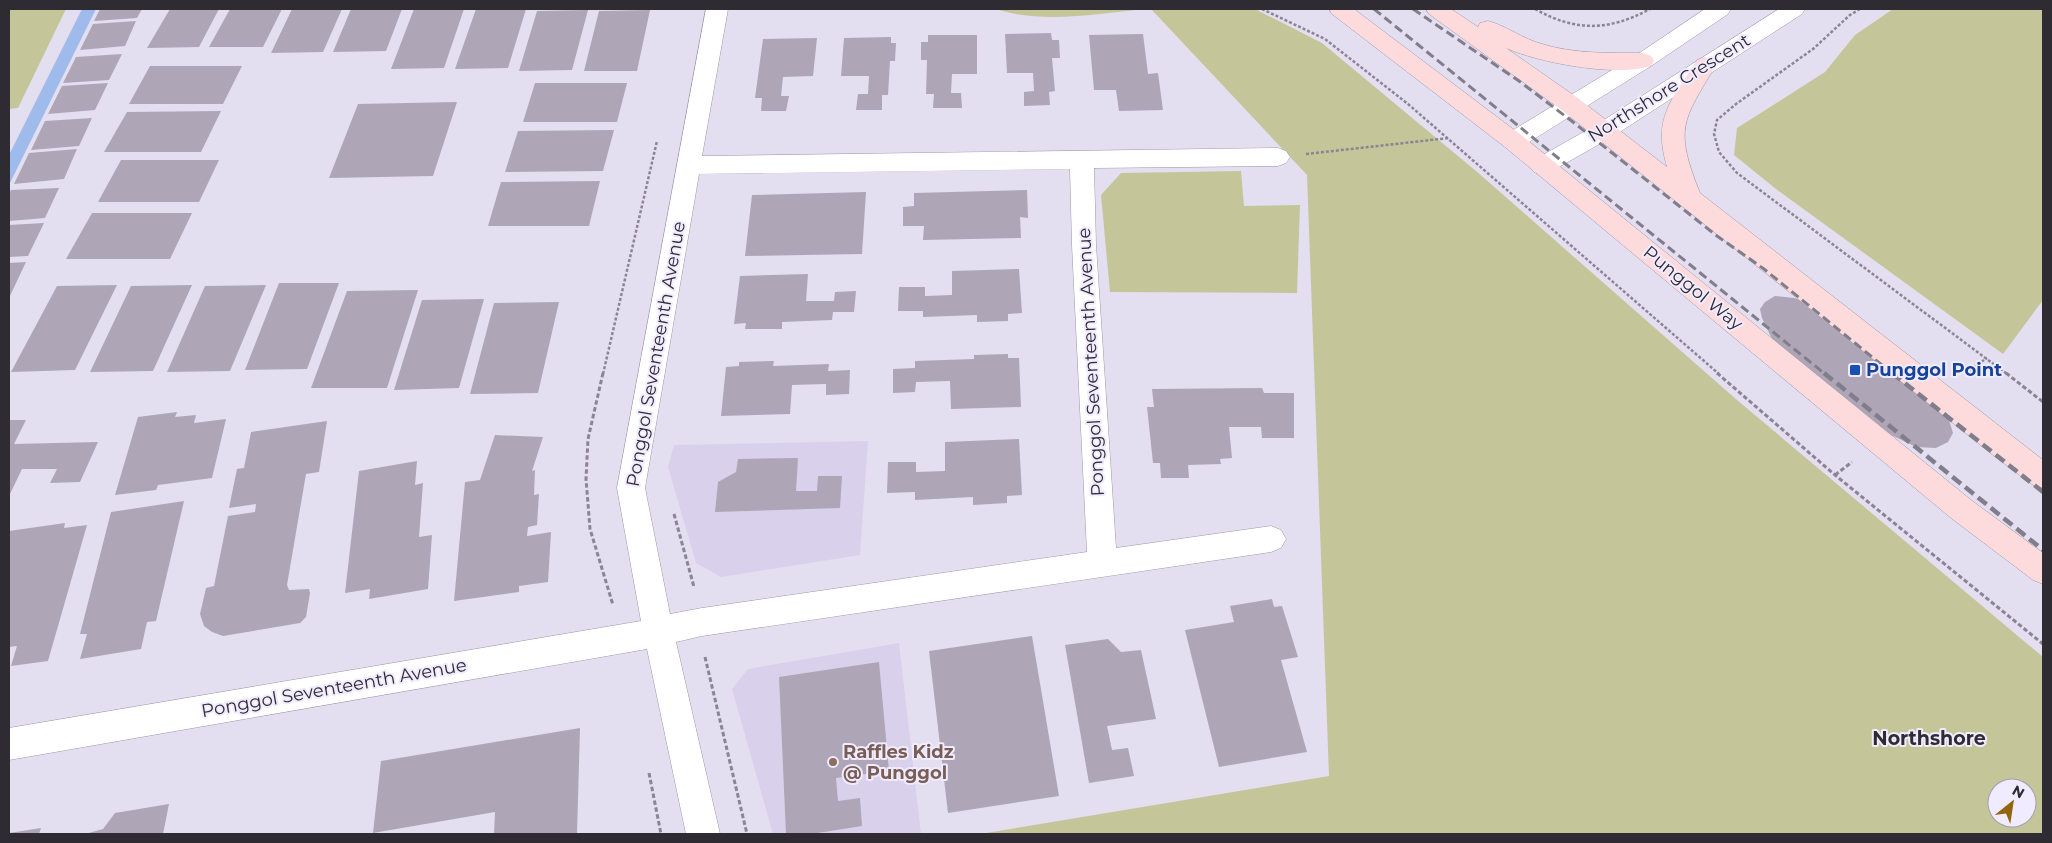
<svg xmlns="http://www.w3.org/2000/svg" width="2052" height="843" font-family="Montserrat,sans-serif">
<rect width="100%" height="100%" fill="#e4def1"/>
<!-- built -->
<g fill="#d9d1eb">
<polygon points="868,441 860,555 721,577 696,563 668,467 674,445"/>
<polygon points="899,643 921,834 773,834 732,689 748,669"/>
</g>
<!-- green -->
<g fill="#c4c69a" fill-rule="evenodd">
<polygon points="9,9 66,9 18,108 9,109"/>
<path d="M 996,9 L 1144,9 C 1098,14 1040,24 996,9 Z"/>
<path d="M 1151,9 L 1255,9 L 1322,43 L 1476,171 L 1737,400 L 2043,657 L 2043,834 L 980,834 L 1329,776 L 1307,175 ZM 1997,788 L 2027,788 L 2027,818 L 1997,818 Z"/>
<polygon points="1893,9 2043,9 2043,300 2003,354 1776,189 1734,155 1737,128 1825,72 1855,35"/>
<polygon points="1241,171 1244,206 1300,205 1297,293 1110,292 1101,195 1121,173"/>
</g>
<!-- water -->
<polygon fill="#9ebbeb" points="82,9 96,9 9,185 9,155"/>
<!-- building -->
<g fill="#aea6b7">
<polygon points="100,9 142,9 137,18 94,21"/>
<polygon points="170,9 219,9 199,47 147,48"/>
<polygon points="230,9 282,9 263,47 209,47"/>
<polygon points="292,9 342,9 323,52 271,53"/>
<polygon points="351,9 402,9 386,51 333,52"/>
<polygon points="414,9 464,9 444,68 391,69"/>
<polygon points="476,9 526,9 508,68 455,69"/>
<polygon points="588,10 572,70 519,71 537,11"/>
<polygon points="650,10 637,71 584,71 599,11"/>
<polygon points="136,21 125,46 80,50 93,24"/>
<polygon points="1051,33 1052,40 1059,40 1060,58 1052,58 1055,91 1049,92 1050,105 1024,106 1024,92 1034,91 1033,73 1007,73 1005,34"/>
<polygon points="1143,34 1148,74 1158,73 1163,110 1119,111 1116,90 1094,90 1089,35"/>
<polygon points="928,35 977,35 977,74 952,74 951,93 961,93 962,108 933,108 934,94 926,94 927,60 921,60 921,42 928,42"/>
<polygon points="891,37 891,43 896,43 895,61 890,61 888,95 882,95 882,110 856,110 858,94 868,94 869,76 841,76 844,38"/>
<polygon points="817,38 813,76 783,77 781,96 789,96 786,111 761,111 762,98 755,98 763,39"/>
<polygon points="122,54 109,80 63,83 76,57"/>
<polygon points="150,66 242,66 223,104 129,104"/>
<polygon points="108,83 95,110 48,114 62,86"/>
<polygon points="535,83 627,83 617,122 523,122"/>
<polygon points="457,102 433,176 329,178 358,104"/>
<polygon points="221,111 201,152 104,152 127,112"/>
<polygon points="92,118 79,146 31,150 45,121"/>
<polygon points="614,130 603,171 505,172 518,131"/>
<polygon points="77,149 64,179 14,184 29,153"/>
<polygon points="121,160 219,160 199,202 98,202"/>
<polygon points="600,181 589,226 488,226 501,182"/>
<polygon points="59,188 45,218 9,221 9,194 11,190"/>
<polygon points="1027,190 1028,218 1020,217 1021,238 923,240 924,226 903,226 903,207 914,206 914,193"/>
<polygon points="866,192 862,254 745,256 752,195"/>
<polygon points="92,213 192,213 170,259 66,259"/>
<polygon points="44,223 28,256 9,257 9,225"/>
<polygon points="26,262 9,298 9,263"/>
<polygon points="1019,269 1022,313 1008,314 1008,321 977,322 977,315 923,317 923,311 898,311 899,287 925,287 925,296 952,295 952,271"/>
<polygon points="808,274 806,301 834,301 835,292 856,291 854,312 833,312 832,320 782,322 782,329 745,329 746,323 734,324 740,276"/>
<polygon points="279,283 339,283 307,369 245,370"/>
<polygon points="117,285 75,370 11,372 57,286"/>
<polygon points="192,285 153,371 90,372 131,286"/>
<polygon points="266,285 230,371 167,372 205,286"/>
<polygon points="418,290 387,388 311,388 347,291"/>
<polygon points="1775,296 1794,298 1816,305 1947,414 1953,433 1948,442 1936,448 1916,447 1887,433 1772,339 1762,318 1760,309 1765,302"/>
<polygon points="484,299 459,388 394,390 422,300"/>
<polygon points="559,302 538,393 470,394 494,303"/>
<polygon points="1008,354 1008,358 1019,358 1021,407 951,409 950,381 916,382 915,392 893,393 893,369 915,368 915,361 974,359 974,355"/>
<polygon points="774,361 773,366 829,364 828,371 850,370 849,394 826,395 826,384 792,385 790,414 721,416 726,367 739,366 739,362"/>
<polygon points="1262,388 1264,393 1294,393 1294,438 1262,438 1261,427 1229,427 1232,458 1220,459 1221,464 1188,465 1189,478 1161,478 1160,463 1153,463 1147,407 1154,407 1152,389"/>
<polygon points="177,412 175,417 196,415 194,423 226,419 212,478 158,485 156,490 115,495 138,417"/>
<polygon points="9,420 26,420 14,444 98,442 80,482 50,483 57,469 22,469 9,496"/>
<polygon points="327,421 319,472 306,474 287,585 289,590 309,589 310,593 306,617 300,623 223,636 212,632 204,626 200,614 206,588 214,586 228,516 255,512 256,504 229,508 237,469 244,468 251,432"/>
<polygon points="495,435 543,437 532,471 535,470 534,495 539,494 537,525 528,527 527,536 551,532 548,582 519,586 519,592 454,601 465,482 480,480"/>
<polygon points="1019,439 1022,495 1007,496 1007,503 973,505 973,497 915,500 915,492 887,493 888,462 916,462 916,472 945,471 945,442"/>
<polygon points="798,458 796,491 817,491 818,476 842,476 840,508 715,512 718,482 736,472 738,459"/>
<polygon points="417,461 415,485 423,483 419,537 432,535 428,589 369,599 370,589 345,593 359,471"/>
<polygon points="184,501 156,621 147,622 141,649 80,659 87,634 80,634 111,512"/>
<polygon points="65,523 64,528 87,525 48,661 11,666 17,646 9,647 9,531"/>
<polygon points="1272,599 1274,607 1282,606 1298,657 1281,660 1307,752 1219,767 1185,630 1234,622 1230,606"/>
<polygon points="1032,636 1059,796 948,813 929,651"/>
<polygon points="1108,639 1121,652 1141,650 1156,719 1107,726 1112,750 1128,748 1134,776 1089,783 1065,645"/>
<polygon points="879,662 889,771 836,778 838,801 860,798 862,826 811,834 786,834 779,677"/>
<polygon points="580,728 577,834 494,834 495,812 373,833 381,761"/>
<polygon points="169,804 163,834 85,834 103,829 115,813"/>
<polygon points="41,828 39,834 9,834 9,833"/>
</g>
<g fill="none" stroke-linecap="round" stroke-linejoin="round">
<!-- minor casing -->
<g stroke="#9d98a9" stroke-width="1">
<g id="minor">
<path d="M 706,9 L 728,9 L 702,156 L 1278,148 L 1286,151 L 1290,157 L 1286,163 L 1278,166 L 1094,168 L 1096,245 L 1116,548 L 1271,526 L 1281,530 L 1286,539 L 1281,548 L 1271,552 L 702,636 L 676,642 L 720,834 L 686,834 L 647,649 L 9,760 L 9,728 L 641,621 L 617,488 ZM 1070,169 L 1072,245 L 1087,552 L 702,608 L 670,614 L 645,488 L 699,174 Z"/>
<polygon points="1705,9 1731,9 1728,14 1651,66 1521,147 1513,150 1505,147 1501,141 1505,135 1635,56"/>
<polygon points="1779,9 1805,9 1802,14 1612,137 1550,172 1542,175 1534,172 1530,166 1534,160 1596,125"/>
</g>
</g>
<!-- secondary casing -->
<g stroke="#9d98a9" stroke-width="1">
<g id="secondary">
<polygon points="1329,9 1354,9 1521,135 1971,500 2043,553 2043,584 2033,580 1951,518 1505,147 1332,14"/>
<path d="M 1426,9 L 1451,9 L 1478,27 L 1480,23 L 1488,21 C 1507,26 1523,39 1542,44 C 1574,54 1610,53 1643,53 L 1651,56 L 1654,61 L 1651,66 C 1615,77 1540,63 1506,48 L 1579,99 L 1667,167 C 1652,117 1672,100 1697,60 L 1705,57 L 1713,60 L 1716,65 C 1682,122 1674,128 1700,193 L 2043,460 L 2043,488 L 2033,485 L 1993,455 L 1563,111 L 1429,14 Z"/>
</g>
</g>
<!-- path-far1 -->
<g stroke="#8a8593" stroke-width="2.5" stroke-dasharray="3 2" stroke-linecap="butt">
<polyline points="1262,9 1325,39 1408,104 1719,374"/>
<path d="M 1535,9 C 1576,32 1609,31 1650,9"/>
<polyline points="1860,9 1850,15 1813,49 1736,104 1717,120 1714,134 1719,152 1737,173 2007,374"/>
<polyline points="1306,154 1449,138"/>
<polyline points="1965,373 1987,358"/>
<polyline points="603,374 657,141"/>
</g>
<!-- path -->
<g stroke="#8a8593" stroke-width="3" stroke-dasharray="4.5 2.5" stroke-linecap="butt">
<polyline points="603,373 588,439 586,479 590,529 613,605"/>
<polyline points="1717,373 1835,475 2043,644"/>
<polyline points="2006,373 2043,402"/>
<polyline points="1835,475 1852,462"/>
<polyline points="674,514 694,587"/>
<polyline points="705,657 747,834"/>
<polyline points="649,773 661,834"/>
</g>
<!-- minor -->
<use href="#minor" fill="#fff" fill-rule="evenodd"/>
<!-- secondary -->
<use href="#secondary" fill="#fddadb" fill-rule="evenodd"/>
<!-- rail-far1 -->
<g stroke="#827d8a" stroke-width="3" stroke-dasharray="9 4.5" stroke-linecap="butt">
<polyline points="1374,9 1825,374"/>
<polyline points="1413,9 1519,81 1573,122 1717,236 1764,269 1893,374"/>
</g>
<!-- rail -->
<g stroke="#827d8a" stroke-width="4.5" stroke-dasharray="11 5.5" stroke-linecap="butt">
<polyline points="1824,373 2043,550"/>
<polyline points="1892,373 2043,492"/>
</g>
</g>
<!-- markers -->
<rect fill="#1a4fb4" stroke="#f1ebff" stroke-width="2" x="1849" y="364" width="12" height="12" rx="2.5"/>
<circle fill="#8d6e63" stroke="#f1ebff" stroke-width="2" cx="833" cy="762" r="5"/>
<g text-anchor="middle" stroke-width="4" stroke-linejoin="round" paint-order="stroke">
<!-- street labels -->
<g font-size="18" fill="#2e2b33" stroke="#f1ebff">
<text transform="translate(1669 88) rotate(-32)" y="6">Northshore Crescent</text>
<text transform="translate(1693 288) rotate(39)" y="6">Punggol Way</text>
<text transform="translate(656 354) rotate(-80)" y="6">Ponggol Seventeenth Avenue</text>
<text transform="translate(1091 362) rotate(-93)" y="6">Ponggol Seventeenth Avenue</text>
<text transform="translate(334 688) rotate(-10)" y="6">Ponggol Seventeenth Avenue</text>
</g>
<!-- transit labels -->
<g font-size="18" font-weight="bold" fill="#164399" stroke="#f1ebff" text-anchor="start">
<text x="1866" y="376">Punggol Point</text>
</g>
<!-- education labels -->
<g font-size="18" font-weight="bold" fill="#785e54" stroke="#f1ebff" text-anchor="start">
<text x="843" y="758">Raffles Kidz<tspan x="843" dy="21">@ Punggol</tspan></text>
</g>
<!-- neighbourhood labels -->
<g font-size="19" font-weight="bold" fill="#2e2b33" stroke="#f1ebff">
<text x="1929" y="745">Northshore</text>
</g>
</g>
<!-- border -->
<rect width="2052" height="843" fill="none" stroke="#2e2b33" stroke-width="20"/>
<!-- north arrow -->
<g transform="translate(2012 803) rotate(30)"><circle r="24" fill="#f1ebff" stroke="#a39ead"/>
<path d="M0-4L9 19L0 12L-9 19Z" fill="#90670e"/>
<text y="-8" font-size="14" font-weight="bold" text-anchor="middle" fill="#2e2b33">N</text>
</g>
</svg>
